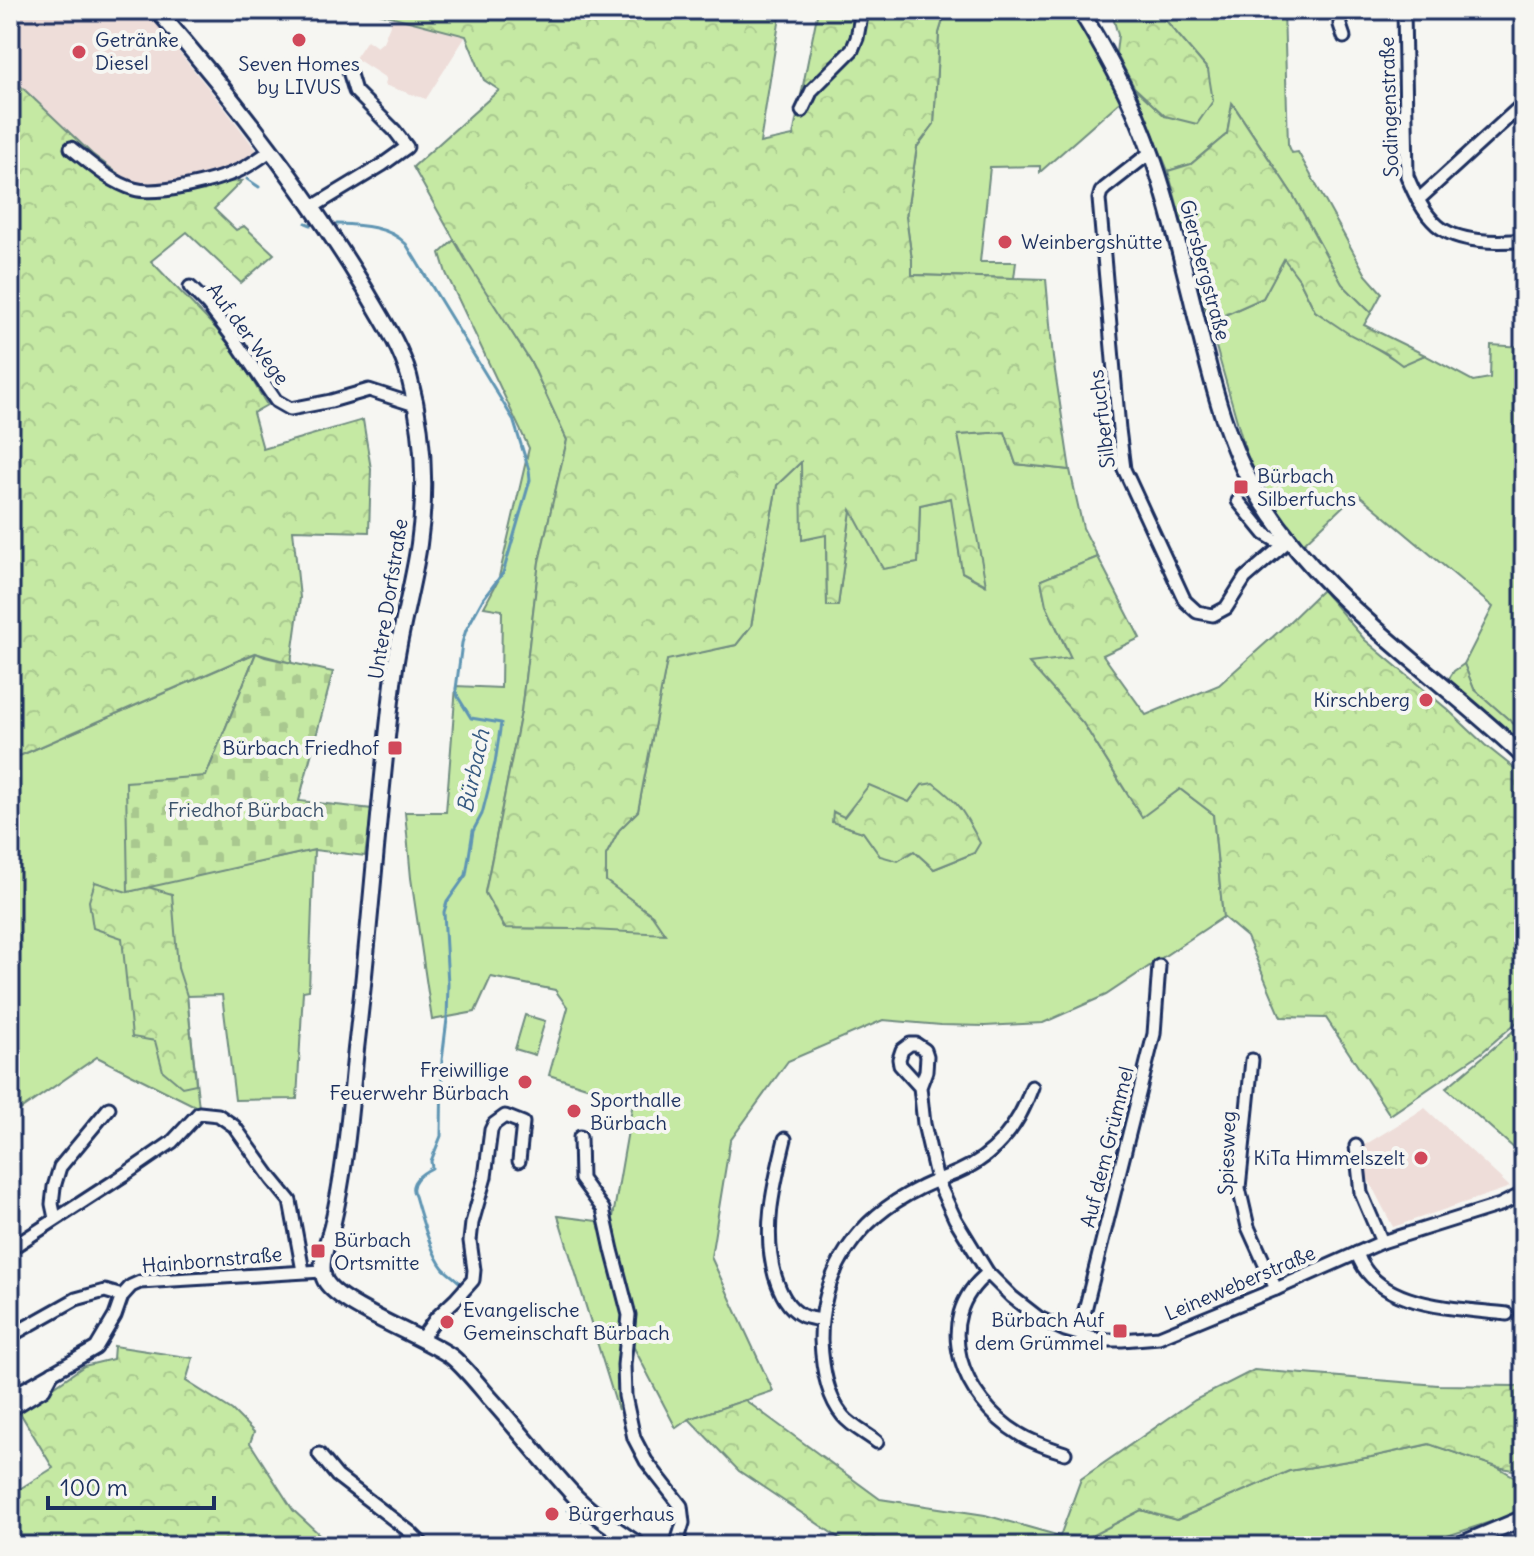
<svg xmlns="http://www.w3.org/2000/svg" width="1534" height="1556" font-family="Delius,sans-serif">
<defs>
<pattern id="forest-crowns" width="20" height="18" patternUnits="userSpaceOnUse" patternTransform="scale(2)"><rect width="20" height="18" fill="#c5e9a3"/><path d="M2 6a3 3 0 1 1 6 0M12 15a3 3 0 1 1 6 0" fill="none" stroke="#a9c88f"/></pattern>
<pattern id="cemetery-stones" width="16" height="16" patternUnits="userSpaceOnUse" patternTransform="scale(2)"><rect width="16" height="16" fill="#c5e9a3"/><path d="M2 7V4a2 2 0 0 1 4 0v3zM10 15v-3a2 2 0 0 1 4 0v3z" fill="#a9c88f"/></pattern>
</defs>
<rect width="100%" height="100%" fill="#f6f6f2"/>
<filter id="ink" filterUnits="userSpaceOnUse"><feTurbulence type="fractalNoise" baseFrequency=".0125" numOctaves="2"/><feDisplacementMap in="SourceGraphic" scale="16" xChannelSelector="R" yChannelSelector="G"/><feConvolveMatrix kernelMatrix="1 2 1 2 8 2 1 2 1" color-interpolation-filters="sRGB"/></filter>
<g filter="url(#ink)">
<!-- built -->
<g fill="#eeddd9">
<polygon points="10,10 145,10 222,105 258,152 211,179 168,186 137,188 92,154 10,76"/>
<polygon points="393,17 466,36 426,99 384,85 386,78 355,58 367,40 377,47 383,42"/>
<polygon points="1425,1108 1510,1187 1393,1227 1363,1169 1363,1146"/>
</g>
<!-- green -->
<g fill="#c5e9a3" stroke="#708c80" stroke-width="2" fill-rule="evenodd">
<polygon points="946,10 1072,10 1085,28 1123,99 1040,172 1040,166 990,167 980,262 1016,262 1014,278 912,275 912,260 906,217 917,147 934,124 939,33"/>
<polygon points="1157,10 1284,10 1288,144 1292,153 1298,152 1366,275 1382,293 1371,313 1342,284 1293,195 1233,104 1227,134 1191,164 1168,171 1134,87 1165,116 1208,70"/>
<path d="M 454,240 L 532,364 L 567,440 L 539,562 L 521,712 L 485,892 L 504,928 L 573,929 L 652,915 L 606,882 L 606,855 L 619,830 L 638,811 L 667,659 L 736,645 L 751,626 L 777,485 L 802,461 L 802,540 L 826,534 L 827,606 L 838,605 L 851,509 L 884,568 L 918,563 L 920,505 L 952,498 L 962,572 L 985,585 L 957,435 L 1005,432 L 1016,464 L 1070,470 L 1083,528 L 1098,557 L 1041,580 L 1046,605 L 1071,659 L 1030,664 L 1083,723 L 1141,816 L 1180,789 L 1213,814 L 1223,917 L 1106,995 L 1043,1023 L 985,1026 L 941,1025 L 883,1020 L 788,1061 L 730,1141 L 711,1257 L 773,1391 L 689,1419 L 676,1428 L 631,1342 L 618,1410 L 558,1216 L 612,1223 L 633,1102 L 549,1075 L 568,1008 L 555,990 L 491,977 L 475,1012 L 432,1020 L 411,878 L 405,812 L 446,812 L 456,686 L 501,688 L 502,610 L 484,607 L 498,581 L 529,448 L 446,273 L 440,253 ZM 922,785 L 974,853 L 934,869 L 914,851 L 880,856 L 863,832 L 833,822 L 834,812 L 844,818 L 909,802 Z"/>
<polygon points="1284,258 1299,279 1315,311 1402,364 1425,355 1473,381 1490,378 1491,345 1524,347 1524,733 1474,689 1464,664 1493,607 1357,493 1302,545 1282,520 1252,474 1209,322 1263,298"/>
<polygon points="256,653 206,776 128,891 314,850 309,990 303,991 297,1099 235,1100 222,995 187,996 199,1108 97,1057 10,1117 10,760"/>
<polygon points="525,1015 545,1021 535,1055 515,1049"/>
<polygon points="1524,1022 1524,1157 1446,1088"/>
<polygon points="1430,1444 1497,1467 1524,1482 1524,1511 1441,1538 1423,1546 1072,1546 1141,1510 1177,1520 1289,1471 1371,1457"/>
</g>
<!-- forest -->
<g fill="url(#forest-crowns)" stroke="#708c80" stroke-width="2">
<polygon points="367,10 781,10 760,143 793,136 818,10 946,10 939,33 934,124 917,147 906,217 912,260 912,275 1046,279 1053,358 1070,470 1016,464 1005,432 958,435 986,585 962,572 951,498 920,505 918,563 883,569 851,510 838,606 827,606 826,535 802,540 801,462 777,485 751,626 736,645 667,660 638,811 619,830 606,855 606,881 652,915 665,934 573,929 505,928 485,893 521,712 539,562 567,440 532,364 465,259 413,167 499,90 484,80 466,36"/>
<polygon points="1111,10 1157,10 1208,70 1213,101 1197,124 1165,116 1134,87 1116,53 1118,35"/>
<polygon points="10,76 92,154 137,188 242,181 214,209 236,230 244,226 274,254 241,283 187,232 151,261 231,344 267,405 253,413 263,449 363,420 371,469 369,532 293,530 300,598 291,663 255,653 10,760"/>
<polygon points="1232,103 1293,195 1342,284 1371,313 1364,325 1425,355 1402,365 1386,353 1349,334 1315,311 1299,279 1284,259 1263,298 1209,322 1168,171 1191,164 1227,134"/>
<polygon points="1098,557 1140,638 1103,655 1146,715 1219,685 1287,624 1322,590 1365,640 1447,709 1485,745 1524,776 1524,1016 1481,1053 1390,1115 1326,1018 1281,1017 1247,937 1223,917 1213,814 1180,789 1142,817 1083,723 1029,663 1071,658 1046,605 1041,580"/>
<polygon points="1464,664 1474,689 1524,733 1524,748 1446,683 1454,671"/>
<path d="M 933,783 C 959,802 965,814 980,843 L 974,853 L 934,869 L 914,851 L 898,861 L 880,856 L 863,832 L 832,822 L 833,812 L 844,817 L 869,785 L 909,802 L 922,785 Z"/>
<polygon points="95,882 127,892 148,887 172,894 178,968 187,996 196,1084 182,1087 163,1071 155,1041 132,1037 122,938 93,928 89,901"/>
<polygon points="114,1346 193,1358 186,1381 232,1410 254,1432 250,1443 293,1510 332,1546 10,1546 10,1495 53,1468 19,1411 84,1366 113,1359"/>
<polygon points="1254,1370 1438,1385 1516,1386 1524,1388 1524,1472 1497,1467 1429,1444 1371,1457 1289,1471 1176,1520 1141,1510 1072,1546 897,1546 893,1543 886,1546 851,1546 739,1471 689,1419 745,1400 880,1499 985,1515 1060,1536 1081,1479 1195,1400"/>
</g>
<!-- cemetery -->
<polygon fill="url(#cemetery-stones)" stroke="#708c80" stroke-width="2" points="256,653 265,657 333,672 299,801 372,809 365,856 314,850 128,892 126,782 206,776"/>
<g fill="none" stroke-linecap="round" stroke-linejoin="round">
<!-- stream -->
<g stroke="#5f95b3" stroke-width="3">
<polyline points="247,179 259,187"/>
<polyline points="306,223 311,225"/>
<path d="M 337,224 C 361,225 389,226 406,244 L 513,419 L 529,470 L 530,480 L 503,573 L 483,599 L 466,630 L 462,643 L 456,689 L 458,697 L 471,718 L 501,723 L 495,763 L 482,814 L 473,831 L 466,875 L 447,902 L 444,912 L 448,984 L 447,1019 L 442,1060 L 441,1136 L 431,1161 L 432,1168 C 422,1173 407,1183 415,1196 C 420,1214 431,1254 443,1268 C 448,1274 456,1278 462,1285 L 432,1315"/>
<polyline points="568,1510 581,1520"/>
</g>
<!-- minor casing -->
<g stroke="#1b2f5e" stroke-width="17">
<g id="minor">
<polyline points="1340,10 1340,25 1344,37"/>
<path d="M 1404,10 L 1407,176 C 1414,193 1423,213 1437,225 C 1457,243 1499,243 1524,240"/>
<polyline points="802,111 812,90 852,50 857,38 862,10"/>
<path d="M 71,148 C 90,163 110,182 134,189 C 158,196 215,181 238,171 C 249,166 260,158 270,151"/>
<polyline points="1151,152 1105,188 1101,192 1099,199 1119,429 1124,469 1185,601 1197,612 1213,615 1226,608 1245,578 1289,540"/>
<polyline points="1418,200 1524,103"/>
<polyline points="311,208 382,165 407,147 395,131 355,91 349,71"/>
<polyline points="190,287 207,304 234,339 276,401 290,409 331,401 369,390 415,405"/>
<polyline points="1238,501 1265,534 1275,540 1289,540"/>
<polyline points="1252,1060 1239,1188 1248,1227 1276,1289"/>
<polyline points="920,1087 900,1065 899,1059 902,1050 910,1044 916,1044 925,1050 927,1056 926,1071 920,1087 924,1124 937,1180 955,1219 988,1273 1012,1297 1039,1318 1065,1330 1099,1340 1122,1340 1159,1337 1276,1289 1382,1242 1500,1205 1524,1193"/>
<polyline points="580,1137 581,1179 603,1209 612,1250 629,1315 624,1365 625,1396 634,1438 646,1461 681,1506 683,1523 676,1546"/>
<path d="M 785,1139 C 774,1185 762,1229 775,1276 C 780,1292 787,1308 803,1316 C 809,1318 815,1319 821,1320"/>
<polyline points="1356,1146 1361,1193 1382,1242"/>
<polyline points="55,1218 52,1204 54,1187 60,1167 109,1108"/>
<polyline points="10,1249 124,1175 172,1142 199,1113 218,1115 234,1126 272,1179 290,1201 303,1271"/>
<path d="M 1357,1253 C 1375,1309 1458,1308 1507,1314"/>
<path d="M 988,1273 C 929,1320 963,1400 1019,1434 C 1033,1443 1050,1448 1065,1453"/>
<polyline points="1079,1334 1154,1034 1159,966"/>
<polyline points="10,1336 76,1299 105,1291 122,1296"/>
<polyline points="421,1339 436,1318 456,1299 473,1280 474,1270 470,1241 472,1223 485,1177 491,1130 494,1124 505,1116 523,1123 519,1161"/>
<polyline points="10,1397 96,1348 115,1316 122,1296 131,1286 140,1282 322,1271"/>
<polyline points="10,1410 44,1389 53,1372"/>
<path d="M 877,1442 C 867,1434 851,1426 843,1416 C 827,1397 822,1364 821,1340 C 821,1271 857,1219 918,1189 C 931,1182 944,1178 958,1172 C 995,1156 1019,1125 1032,1087"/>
<polyline points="319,1454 337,1476 410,1532 424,1546"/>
</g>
</g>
<!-- tertiary casing -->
<g stroke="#1b2f5e" stroke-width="20">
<g id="tertiary">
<path d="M 157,10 C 232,96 306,191 365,289 C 381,317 400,345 409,376 C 424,432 427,487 419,544 C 413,585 401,626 395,667 C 379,794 371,922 356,1049 C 350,1108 346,1168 332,1226 C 328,1242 319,1262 324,1278 C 333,1304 426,1337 452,1357 C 465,1368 477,1383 488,1396 C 516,1427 542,1460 570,1491 C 590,1513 615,1529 640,1546"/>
<path d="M 1080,10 C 1102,46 1123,83 1139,122 C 1161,174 1174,229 1188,284 C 1204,347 1220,429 1252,485 C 1317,599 1431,668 1524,757"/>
<polyline points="1457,1546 1524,1518"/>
</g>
</g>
<!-- minor -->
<use href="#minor" stroke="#f6f6f2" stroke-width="11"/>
<!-- tertiary -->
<use href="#tertiary" stroke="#f6f6f2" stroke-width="14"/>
</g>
</g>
<!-- markers -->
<g fill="#d1495b" stroke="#f6f6f2" stroke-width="3">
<circle cx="299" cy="40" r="8"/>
<circle cx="79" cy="52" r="8"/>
<circle cx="1005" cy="242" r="8"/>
<rect x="1233" y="479" width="16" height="16" rx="4"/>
<circle cx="1426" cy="700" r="8"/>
<rect x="387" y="740" width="16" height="16" rx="4"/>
<circle cx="525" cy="1082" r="8"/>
<circle cx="574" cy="1111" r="8"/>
<circle cx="1421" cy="1158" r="8"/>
<rect x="310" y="1243" width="16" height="16" rx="4"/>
<circle cx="447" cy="1322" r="8"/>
<rect x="1112" y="1323" width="16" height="16" rx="4"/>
<circle cx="552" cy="1514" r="8"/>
</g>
<g text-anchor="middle" stroke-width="8" stroke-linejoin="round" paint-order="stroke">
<!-- poi labels -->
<g font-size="20" fill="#1b2f5e" stroke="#f6f6f2" text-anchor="start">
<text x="95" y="47">Getränke<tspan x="95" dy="23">Diesel</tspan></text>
<text x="299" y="71" text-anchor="middle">Seven Homes<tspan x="299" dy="23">by LIVUS</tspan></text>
<text x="1021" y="249">Weinbergshütte</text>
<text x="1257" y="483">Bürbach<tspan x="1257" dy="23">Silberfuchs</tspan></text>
<text x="1410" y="707" text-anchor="end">Kirschberg</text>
<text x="379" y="755" text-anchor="end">Bürbach Friedhof</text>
<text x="509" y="1077" text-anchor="end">Freiwillige<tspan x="509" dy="23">Feuerwehr Bürbach</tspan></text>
<text x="590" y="1107">Sporthalle<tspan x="590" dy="23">Bürbach</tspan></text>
<text x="1405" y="1165" text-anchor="end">KiTa Himmelszelt</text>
<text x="334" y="1247">Bürbach<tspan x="334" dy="23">Ortsmitte</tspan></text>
<text x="463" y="1317">Evangelische<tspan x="463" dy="23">Gemeinschaft Bürbach</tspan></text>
<text x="1104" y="1327" text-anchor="end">Bürbach Auf<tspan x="1104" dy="23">dem Grümmel</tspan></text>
<text x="568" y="1521">Bürgerhaus</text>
</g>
<!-- street labels -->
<g font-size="20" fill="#1b2f5e" stroke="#f6f6f2">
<text transform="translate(1389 107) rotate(-92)" y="7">Sodingenstraße</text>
<text transform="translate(1205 270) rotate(75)" y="7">Giersbergstraße</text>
<text transform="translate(248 334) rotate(53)" y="7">Auf der Wege</text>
<text transform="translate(1102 419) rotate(-97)" y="7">Silberfuchs</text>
<text transform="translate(388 599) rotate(-81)" y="7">Untere Dorfstraße</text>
<text transform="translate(1107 1147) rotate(-76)" y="7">Auf dem Grümmel</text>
<text transform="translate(1227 1153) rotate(-88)" y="7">Spiesweg</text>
<text transform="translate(212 1260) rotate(-5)" y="7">Hainbornstraße</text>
<text transform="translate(1240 1283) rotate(-23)" y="7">Leineweberstraße</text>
</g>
<!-- park labels -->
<g font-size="20" fill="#3d546c" stroke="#f6f6f2">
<text x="246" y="817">Friedhof Bürbach</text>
</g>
<!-- water labels -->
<g font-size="22" font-style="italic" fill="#375a82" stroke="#f6f6f2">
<text transform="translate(473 771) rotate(-78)" y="8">Bürbach</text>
</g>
</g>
<!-- margin -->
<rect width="1534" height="1556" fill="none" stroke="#f6f6f2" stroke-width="40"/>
<rect x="20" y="20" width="1494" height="1516" fill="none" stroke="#1b2f5e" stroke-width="3" filter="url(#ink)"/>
<!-- scale -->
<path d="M48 1496v12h166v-12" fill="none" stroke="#1b2f5e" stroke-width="4"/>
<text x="60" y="1496" font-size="24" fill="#1b2f5e" stroke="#f6f6f2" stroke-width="6" paint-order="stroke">100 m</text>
</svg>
